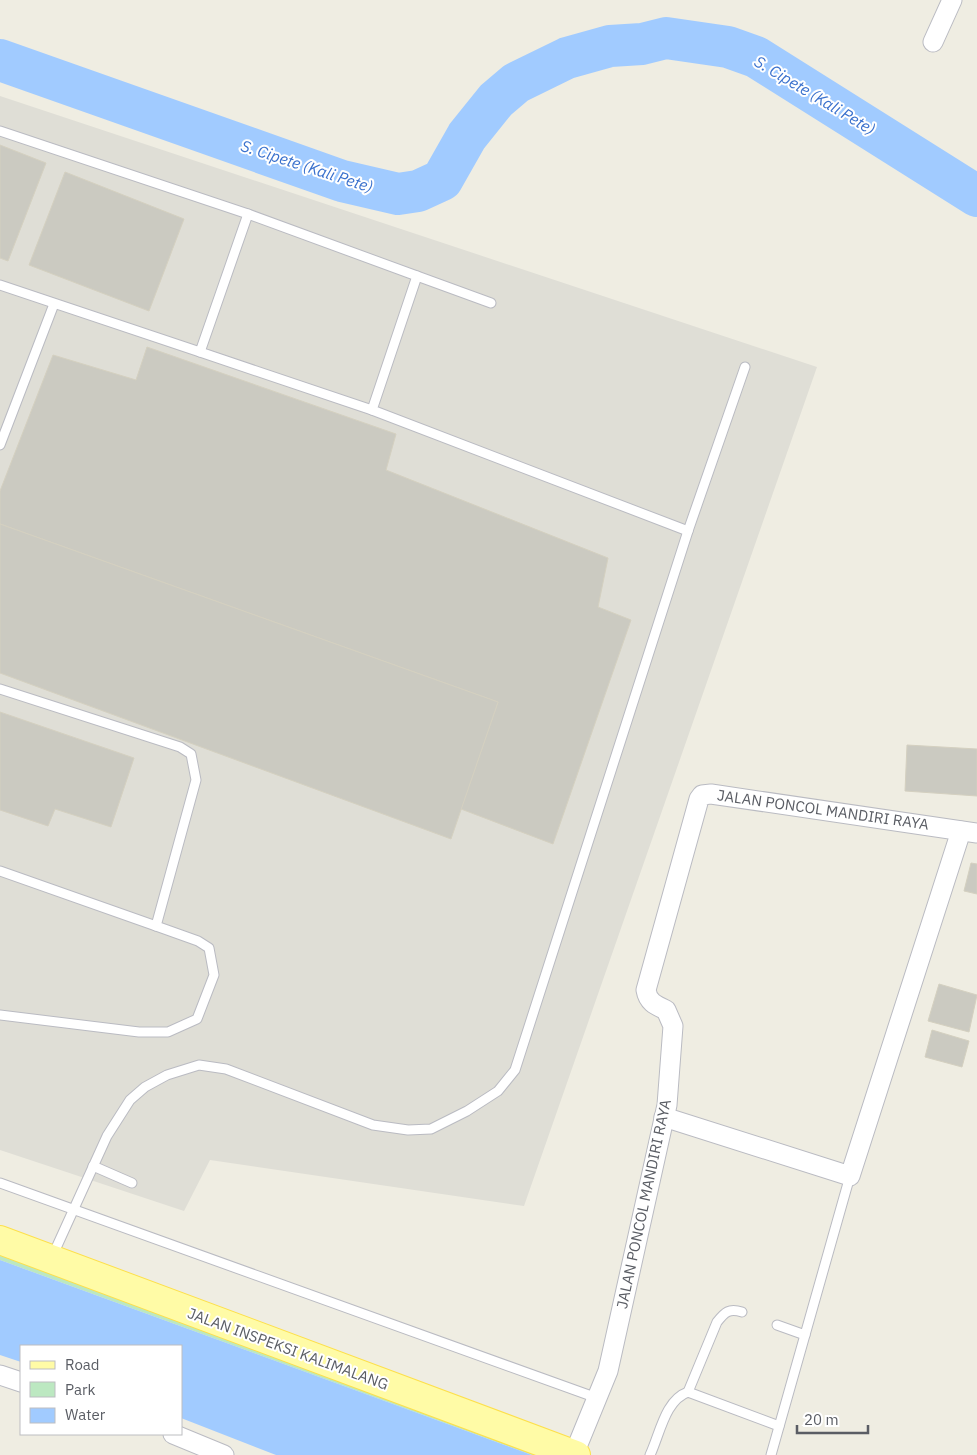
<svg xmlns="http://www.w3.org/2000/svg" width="977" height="1455" font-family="'IBM Plex Sans',sans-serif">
<rect width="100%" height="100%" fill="#efede2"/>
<!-- industrial -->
<polygon fill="#dfded6" points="0,96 817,367 524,1206 210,1160 184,1211 0,1150"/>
<!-- green -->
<polygon fill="#bce8c1" points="0,1240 576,1455 532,1455 0,1260"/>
<!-- water -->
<polygon fill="#a1cbff" points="0,1260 532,1455 276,1455 181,1418 181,1346 21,1346 21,1362 0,1355"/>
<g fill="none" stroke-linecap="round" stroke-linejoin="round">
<!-- river -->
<polyline stroke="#a1cbff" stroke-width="42" points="0,60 342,181 398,194 418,191 442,180 467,136 496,100 516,83 567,58 610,46 642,44 666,38 728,47 756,57 977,196"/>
</g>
<!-- building -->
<g fill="#cbcac1" stroke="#d4d0c0">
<polygon points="0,145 46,163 8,261 0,258"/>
<polygon points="65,172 184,219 149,311 29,265"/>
<polygon points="147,347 396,434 386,470 608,558 598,607 631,620 553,844 461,809 498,702 0,524 0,491 53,355 136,380"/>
<polygon points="0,524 498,702 451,839 0,673"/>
<polygon points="0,712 134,758 111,827 55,809 48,826 0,810"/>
<polygon points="907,745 977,749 977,796 905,791"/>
<polygon points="971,863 977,864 977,894 964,891"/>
<polygon points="939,984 977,995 969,1032 928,1021"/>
<polygon points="932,1030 969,1041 962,1067 925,1057"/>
</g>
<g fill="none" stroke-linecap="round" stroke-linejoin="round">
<!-- service casing -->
<g stroke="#babbc2" stroke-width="11">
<g id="service">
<polyline points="0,131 248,214 417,276 372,410 688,531 515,1070 498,1091 467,1111 431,1129 408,1130 373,1125 226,1069 199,1065 167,1075 145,1087 130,1100 107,1136 52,1257"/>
<polyline points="248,214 200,352 372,410"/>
<polyline points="417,276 491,303"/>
<polyline points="0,285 200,352"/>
<polyline points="0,445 54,304"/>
<polyline points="688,531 745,367"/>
<polyline points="0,689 180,747 191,754 196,780 156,926 198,941 209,948 214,975 197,1019 168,1032 139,1032 0,1015"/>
<polyline points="0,871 156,926"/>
<polyline points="93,1166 132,1183"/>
<polyline points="0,1183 597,1398"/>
<polyline points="777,1325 805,1335"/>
<path d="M 688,1392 L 717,1322 C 725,1312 729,1308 742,1312"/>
<path d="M 650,1455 C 660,1434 665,1400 688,1392 L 779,1426"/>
<polyline points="771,1455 850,1176"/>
</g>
</g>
<!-- minor casing -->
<g stroke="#babbc2" stroke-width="21">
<g id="minor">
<polyline points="933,42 952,0"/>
<polyline points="664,1117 850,1176 961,831"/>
<polyline points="0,1375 21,1382"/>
<polyline points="173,1434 224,1455"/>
<path d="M 574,1454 L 608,1371 L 667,1105 L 673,1026 L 666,1010 C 655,1005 648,1002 646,990 L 699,799 L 702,795 L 711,794 L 977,833"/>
</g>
</g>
<!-- primary casing -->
<g stroke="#fde04c" stroke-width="30">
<polyline id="primary" points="0,1240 576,1455"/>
</g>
<!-- service -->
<use href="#service" stroke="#fff" stroke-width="9"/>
<!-- minor -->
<use href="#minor" stroke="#fff" stroke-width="19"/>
<!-- primary -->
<use href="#primary" stroke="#fffba6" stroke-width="28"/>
</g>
<g text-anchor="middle" stroke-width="4" stroke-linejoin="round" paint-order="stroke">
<!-- street labels -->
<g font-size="15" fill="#5a5d64" stroke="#fff">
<text transform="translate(823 810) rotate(8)" y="5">JALAN PONCOL MANDIRI RAYA</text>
<text transform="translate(644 1204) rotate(-78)" y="5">JALAN PONCOL MANDIRI RAYA</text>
<text transform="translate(288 1349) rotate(20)" y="5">JALAN INSPEKSI KALIMALANG</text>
</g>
<!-- water labels -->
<g font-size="16" font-style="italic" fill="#3a71cd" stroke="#fff">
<text transform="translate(815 95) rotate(31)" y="6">S. Cipete (Kali Pete)</text>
<text transform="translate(307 166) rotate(18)" y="6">S. Cipete (Kali Pete)</text>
</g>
</g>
<!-- legend -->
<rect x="20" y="1345" width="162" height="90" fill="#ffffff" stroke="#bdbec1"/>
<rect x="30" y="1361" width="25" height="8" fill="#fffba6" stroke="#bdbec1"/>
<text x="65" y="1370" font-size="15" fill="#5a5d64">Road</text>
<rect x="30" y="1382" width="25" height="15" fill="#bce8c1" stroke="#bdbec1"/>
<text x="65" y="1395" font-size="15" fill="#5a5d64">Park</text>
<rect x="30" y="1408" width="25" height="15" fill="#a1cbff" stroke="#bdbec1"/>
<text x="65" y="1420" font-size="15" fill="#5a5d64">Water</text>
<!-- scale -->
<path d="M797 1425v8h71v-8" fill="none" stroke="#5a5d64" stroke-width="2.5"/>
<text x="804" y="1425" font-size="15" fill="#5a5d64" stroke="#ffffff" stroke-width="4" paint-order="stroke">20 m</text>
</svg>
